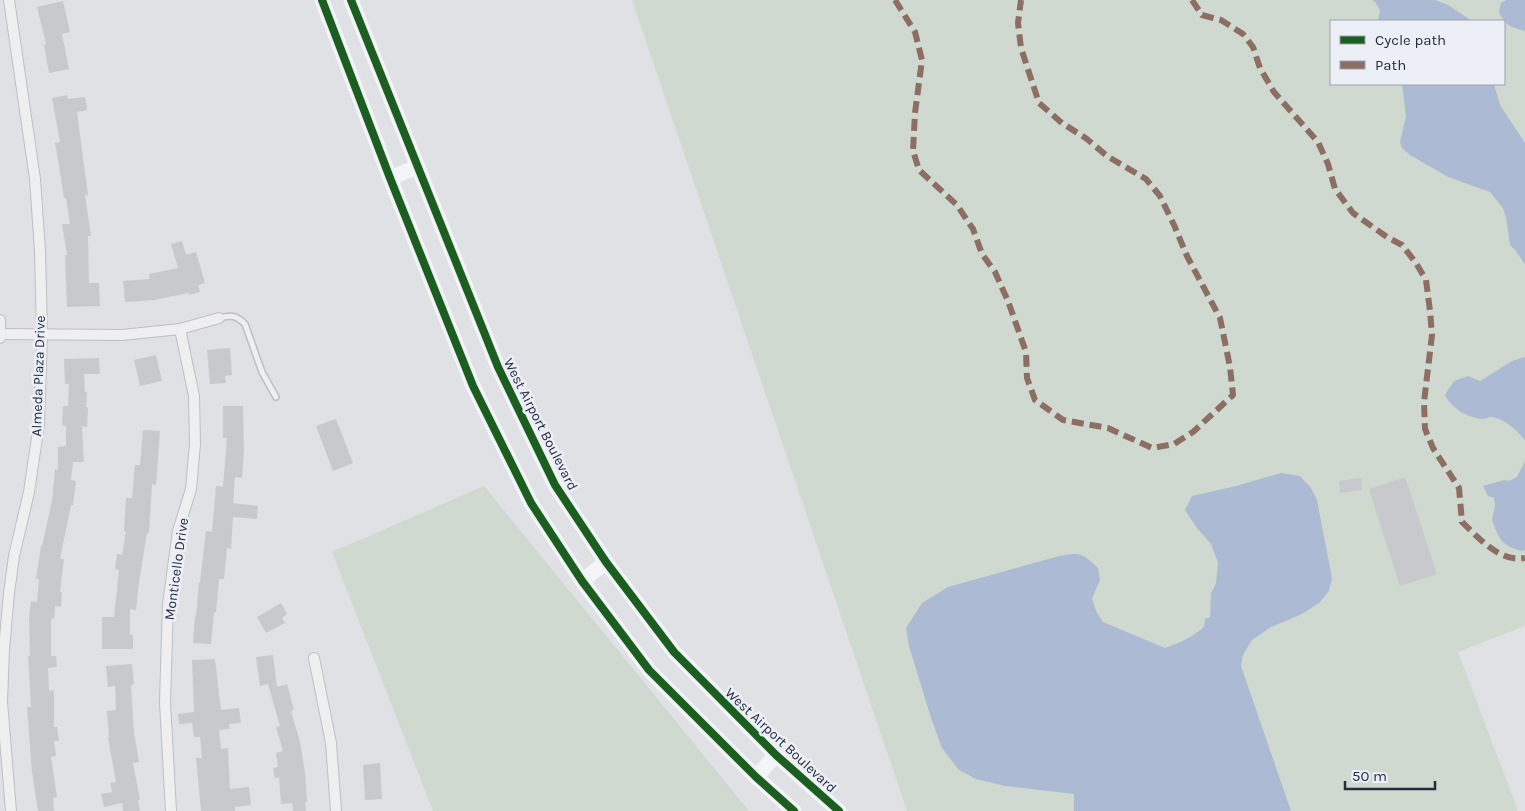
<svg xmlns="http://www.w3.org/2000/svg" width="1525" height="811" font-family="Karla,sans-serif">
<rect width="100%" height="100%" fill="#e0e1e5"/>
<!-- green -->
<g fill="#cfd9cf" fill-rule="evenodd">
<path d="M 632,0 L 1525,0 L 1525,626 L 1458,652 L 1518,811 L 907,811 ZM 1331,21 L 1504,21 L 1504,84 L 1331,84 Z"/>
<polygon points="484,486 749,811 433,811 332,552"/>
</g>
<!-- water -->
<g fill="#acbbd3">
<polygon points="1372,0 1435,0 1448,5 1472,21 1378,21 1380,10 1375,2"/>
<path d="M 1506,0 L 1525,0 L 1525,31 C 1510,27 1506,26 1499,12 L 1501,3 Z"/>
<polygon points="1402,84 1494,84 1500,105 1525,143 1525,265 1516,251 1510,245 1506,217 1503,208 1490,192 1448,177 1410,155 1402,148 1400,142 1406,116"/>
<path d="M 1525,357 L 1525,441 C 1520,432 1502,417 1491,417 C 1488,417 1486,419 1483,419 C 1468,418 1452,409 1445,395 L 1454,381 L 1468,376 L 1480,381 L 1512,361 Z"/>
<path d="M 1525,461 L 1525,550 L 1523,551 C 1502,547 1499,539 1492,520 L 1495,505 L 1494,498 L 1488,496 L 1483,486 L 1504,480 L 1509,481 L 1517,477 Z"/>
<path d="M 1281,473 L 1300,476 L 1311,488 L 1317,500 L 1332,578 L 1329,591 L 1319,603 L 1302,614 L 1271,627 L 1252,640 L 1243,655 L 1241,666 L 1291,811 L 1074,811 L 1074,794 L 1005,786 L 976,779 L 959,770 L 942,748 L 931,718 L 909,646 L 906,628 L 922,603 L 948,587 L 1059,556 C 1081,552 1082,553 1098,568 L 1100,580 L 1092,599 L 1097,613 L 1103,622 L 1165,648 C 1180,643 1192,637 1204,627 L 1205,619 L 1210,617 L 1211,594 L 1216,583 L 1218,563 L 1211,544 L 1197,528 L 1185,510 L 1192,496 L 1236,486 Z"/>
</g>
<!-- building -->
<g fill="#c8c9cd">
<polygon points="63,1 70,32 62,34 69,69 49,73 44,45 46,44 37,7"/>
<polygon points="67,95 68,99 85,97 87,110 77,112 88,195 85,195 91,236 88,236 89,283 99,283 100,306 67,307 65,255 67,255 62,224 70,224 66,198 64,198 58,160 55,143 60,142 52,98"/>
<polygon points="182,241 186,255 196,252 205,283 198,285 200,292 189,295 188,293 154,300 125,302 123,281 150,279 149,274 178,268 171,244"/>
<polygon points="230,348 232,375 225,376 226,383 210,384 207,350"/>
<polygon points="156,355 162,381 140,386 134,360"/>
<polygon points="99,358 100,374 84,374 85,392 87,392 86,407 88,407 87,427 82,426 84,462 73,462 71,480 76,481 73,505 71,505 60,559 64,559 60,592 62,592 61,607 55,606 54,619 51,618 51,656 56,656 57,667 48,668 49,691 54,690 54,727 57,727 59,741 54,741 56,756 51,757 57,797 53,798 54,811 38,811 32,772 27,707 31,707 28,656 30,656 29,618 31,601 37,602 39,579 36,579 41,546 42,546 52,501 55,469 58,470 58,447 66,446 66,426 62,425 63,406 68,406 69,384 65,384 64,359"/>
<polygon points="223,406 243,406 244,451 242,478 235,477 233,503 258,506 257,519 233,517 231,549 227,548 224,579 219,579 216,613 214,612 211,644 193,643 195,615 196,616 199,582 200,582 206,531 212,532 216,486 223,487 227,438 223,438"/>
<polygon points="336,419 353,463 333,471 316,426"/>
<polygon points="143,430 160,431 156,485 152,484 149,533 147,533 139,582 136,610 130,609 130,635 133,635 133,649 102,649 102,617 114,617 119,570 115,569 117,554 122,555 126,532 124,531 126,498 132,498 135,465 140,465"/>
<polygon points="1405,477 1437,574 1400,586 1369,489"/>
<polygon points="1361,478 1362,490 1340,493 1339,481"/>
<polygon points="281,603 287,614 282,618 285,623 266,633 257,617"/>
<polygon points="273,655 277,687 287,684 294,710 291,711 300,742 305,772 307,802 305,802 306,811 293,811 292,803 281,804 279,777 275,778 273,768 278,767 276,753 283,751 276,727 280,726 268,684 260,686 256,657"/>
<polygon points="215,659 221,710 239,708 241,723 229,724 230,729 219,730 221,749 228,748 230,789 249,787 251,805 235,807 235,811 201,811 196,758 202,758 200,737 194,737 192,723 179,724 178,714 194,712 192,660"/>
<polygon points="132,664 134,684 131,685 134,733 139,762 133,763 140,800 138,800 140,811 123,811 122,803 104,807 101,794 112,792 110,783 116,782 108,738 109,737 107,711 116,710 115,686 108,687 106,666"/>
<polygon points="380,763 382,799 365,800 363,765"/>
</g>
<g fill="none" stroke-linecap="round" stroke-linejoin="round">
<!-- lane casing -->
<g stroke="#bebfc3" stroke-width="8">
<path id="lane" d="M 219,318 C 231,315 236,315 245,324 L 262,372 L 276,397"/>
</g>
<!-- street casing -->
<g stroke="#bebfc3" stroke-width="12">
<g id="street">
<polyline points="9,0 35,179 40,251 42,334 39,424 29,492 14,556 9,593 4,649 2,702 11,811"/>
<polyline points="0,320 0,338"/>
<polyline points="0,334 122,335 180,329 219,318"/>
<polyline points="314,658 331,743 336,811"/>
<polyline points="171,811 165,702 168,604 178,531 191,489 195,444 194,396 180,329"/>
</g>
</g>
<!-- lane -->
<use href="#lane" stroke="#efeff2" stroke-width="5"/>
<!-- street -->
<use href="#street" stroke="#efeff2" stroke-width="10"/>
<!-- secondary -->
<g stroke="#f4f5f6" stroke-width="15">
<polyline points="322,0 390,178 473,386 531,503 582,581 649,670 756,777 794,811"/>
<polyline points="351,0 498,367 555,485 606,562 674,652 776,755 839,811"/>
<polyline points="390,178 417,167"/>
<polyline points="582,581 606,562"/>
<polyline points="756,777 776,755"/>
</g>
<!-- quiet -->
<g stroke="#8d6e63" stroke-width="6" stroke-dasharray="12 6" stroke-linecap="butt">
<polyline points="895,0 915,32 922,60 915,113 913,151 919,170 957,205 973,229 982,254 995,272 1008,301 1026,352 1027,378 1035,400 1063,420 1108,428 1152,448 1174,444 1193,432 1233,395 1230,367 1220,318 1187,256 1174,225 1160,196 1146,179 1107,156 1087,139 1062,123 1039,103 1021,48 1018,23 1021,0"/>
<path d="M 1192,0 L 1202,15 L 1221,20 L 1243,34 L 1253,47 L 1260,68 L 1274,92 L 1318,142 L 1328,164 L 1335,189 L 1353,213 L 1387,237 L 1402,245 L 1416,263 L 1426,280 L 1430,311 L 1432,335 L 1424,402 L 1425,429 L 1433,448 L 1459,488 L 1462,522 C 1479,538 1500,563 1525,558"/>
</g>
<!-- cycleway casing -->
<g stroke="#eceff5" stroke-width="11">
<g id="cycleway">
<polyline points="322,0 390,178 473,386 531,503 582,581 649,670 756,777 794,811"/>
<polyline points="351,0 498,367 555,485 606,562 674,652 776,755 839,811"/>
</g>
</g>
<!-- cycleway -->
<use href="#cycleway" stroke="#1b5e20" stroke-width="8"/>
</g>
<g text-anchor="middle" stroke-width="5" stroke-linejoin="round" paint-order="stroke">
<!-- street labels -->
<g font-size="14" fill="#252d3f" stroke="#eceff5">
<text transform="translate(38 376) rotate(-88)" y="5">Almeda Plaza Drive</text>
<text transform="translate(541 424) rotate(63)" y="5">West Airport Boulevard</text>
<text transform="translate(176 569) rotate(-82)" y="5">Monticello Drive</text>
<text transform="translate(781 740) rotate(43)" y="5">West Airport Boulevard</text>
</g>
</g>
<!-- legend -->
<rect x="1330" y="20" width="175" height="65" fill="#eceff5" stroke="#9ca1ac"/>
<rect x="1340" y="36" width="25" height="8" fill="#1b5e20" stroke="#9ca1ac"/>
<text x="1375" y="45" font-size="15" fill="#252d3f">Cycle path</text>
<rect x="1340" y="61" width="25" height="8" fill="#8d6e63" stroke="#9ca1ac"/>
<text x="1375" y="70" font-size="15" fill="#252d3f">Path</text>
<!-- scale -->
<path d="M1345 781v8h90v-8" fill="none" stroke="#252d3f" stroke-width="2.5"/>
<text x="1352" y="781" font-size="15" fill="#252d3f" stroke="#eceff5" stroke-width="4" paint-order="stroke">50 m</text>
</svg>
